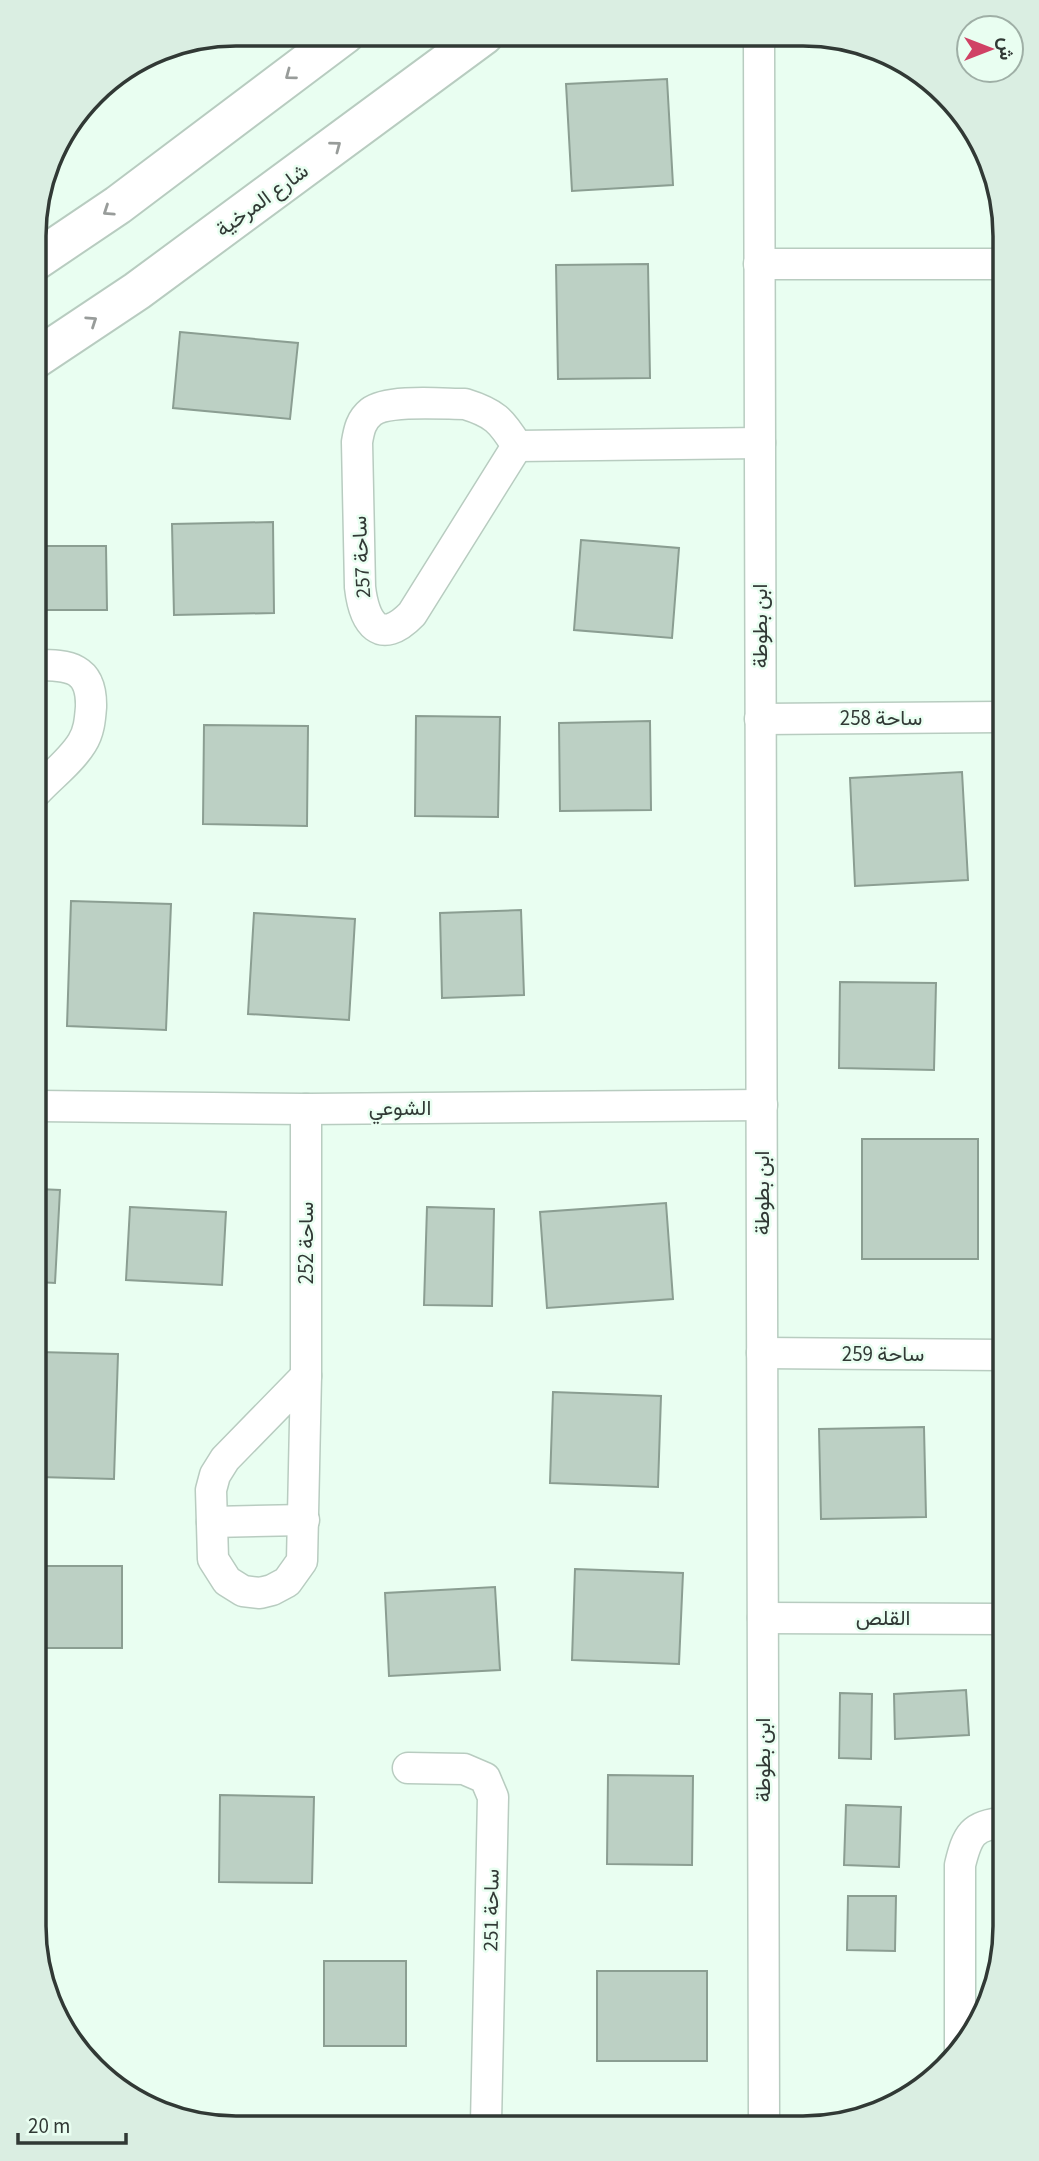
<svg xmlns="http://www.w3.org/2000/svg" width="1039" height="2161" font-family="'Source Sans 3',Vazirmatn,sans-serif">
<rect width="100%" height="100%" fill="#e9fef1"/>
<!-- building -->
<g fill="#bcd0c4" stroke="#8b9e92" stroke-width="2">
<polygon points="667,79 673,185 572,191 566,84"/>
<polygon points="648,264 650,378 558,379 556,265"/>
<polygon points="180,332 298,343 290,419 173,408"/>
<polygon points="273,522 274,613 174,615 172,524"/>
<polygon points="581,540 679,548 672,638 574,630"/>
<polygon points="36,546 106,546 107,610 36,610"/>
<polygon points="416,716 500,717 498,817 415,816"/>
<polygon points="650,721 651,810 560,811 559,723"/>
<polygon points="204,725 308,726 307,826 203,824"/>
<polygon points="962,772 968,880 855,886 850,778"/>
<polygon points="71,901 171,904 166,1030 67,1026"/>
<polygon points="521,910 524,995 442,998 440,913"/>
<polygon points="254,913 355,919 349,1020 248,1014"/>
<polygon points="840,982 936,983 934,1070 839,1068"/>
<rect x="862" y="1139" width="116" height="120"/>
<polygon points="38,1189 60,1190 55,1283 38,1282"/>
<polygon points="666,1203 673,1299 547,1308 540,1212"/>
<polygon points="130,1207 226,1212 222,1285 126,1280"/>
<polygon points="427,1207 494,1209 492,1306 424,1305"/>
<polygon points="38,1352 118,1354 114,1479 39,1477"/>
<polygon points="553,1392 661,1396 658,1487 550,1483"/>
<polygon points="924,1427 926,1517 821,1519 819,1429"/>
<rect x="39" y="1566" width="83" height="82"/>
<polygon points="575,1569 683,1573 679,1664 572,1660"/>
<polygon points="495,1587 500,1670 389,1676 385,1593"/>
<polygon points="966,1690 969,1735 895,1739 894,1694"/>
<polygon points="840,1693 872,1694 871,1759 839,1758"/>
<polygon points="608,1775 693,1776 692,1865 607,1864"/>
<polygon points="220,1795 314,1797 312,1883 219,1882"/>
<polygon points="846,1805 901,1807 899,1867 844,1865"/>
<polygon points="848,1896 896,1896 895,1951 847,1950"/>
<rect x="324" y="1961" width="82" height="85"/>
<rect x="597" y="1971" width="110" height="90"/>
</g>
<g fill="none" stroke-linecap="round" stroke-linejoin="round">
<!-- minor casing -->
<g stroke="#b8ccc0" stroke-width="33">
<g id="minor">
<polyline points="759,37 764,2121"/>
<polyline points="759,264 999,264"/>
<path d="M 465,404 C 494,413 501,420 517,446 L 412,614 C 380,647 364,623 360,587 L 357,442 C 359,430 361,420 371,412 C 388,399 443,404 465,404 Z"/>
<polyline points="517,446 760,443"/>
<path d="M 36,665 C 69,665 92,667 91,707 C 90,720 89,732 82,743 C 71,761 51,776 37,791"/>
<polyline points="760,719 1001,717"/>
<polyline points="38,1106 306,1109 762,1105"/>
<polyline points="306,1109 306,1376"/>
<polyline points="762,1353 1003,1355"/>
<polygon points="306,1376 302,1561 287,1582 272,1590 260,1593 243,1591 227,1581 213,1559 211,1490 215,1475 225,1459"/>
<polyline points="212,1522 304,1520"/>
<polyline points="763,1618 1004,1619"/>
<polyline points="408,1768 464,1769 485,1778 493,1797 486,2123"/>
<path d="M 960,2052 L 960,1865 C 967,1836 972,1824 1005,1823"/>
</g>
</g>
<!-- trunk casing -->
<g stroke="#b8ccc0" stroke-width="42">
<g id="trunk">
<polyline points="35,261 118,205 345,34"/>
<polyline points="35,359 137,291 484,35"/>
</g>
</g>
<!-- minor -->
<use href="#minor" stroke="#fff" stroke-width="30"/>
<!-- trunk -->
<use href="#trunk" stroke="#fff" stroke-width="38"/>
</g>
<!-- one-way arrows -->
<defs><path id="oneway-chevron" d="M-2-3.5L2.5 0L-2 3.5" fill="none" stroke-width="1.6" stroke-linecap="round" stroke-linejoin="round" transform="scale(1.75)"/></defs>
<g stroke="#989c9a">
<use href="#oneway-chevron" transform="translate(290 75) rotate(143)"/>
<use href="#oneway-chevron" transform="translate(336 146) rotate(-37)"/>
<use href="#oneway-chevron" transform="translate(108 211) rotate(146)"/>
<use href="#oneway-chevron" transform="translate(92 321) rotate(-34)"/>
</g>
<g text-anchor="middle" stroke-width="5" stroke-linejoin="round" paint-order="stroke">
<!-- street labels -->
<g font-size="21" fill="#313935" stroke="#e9fef1">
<text transform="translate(262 200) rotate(-36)" y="7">شارع المرخية</text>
<text transform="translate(361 557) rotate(-93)" y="7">ساحة 257</text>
<text transform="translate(760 626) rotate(-90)" y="7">ابن بطوطة</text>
<text x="881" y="725">ساحة 258</text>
<text x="400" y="1115">الشوعي</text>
<text transform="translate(762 1193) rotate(-90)" y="7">ابن بطوطة</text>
<text transform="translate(306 1243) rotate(-90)" y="7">ساحة 252</text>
<text x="883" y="1361">ساحة 259</text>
<text x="883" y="1625">القلص</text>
<text transform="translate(763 1760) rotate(-90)" y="7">ابن بطوطة</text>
<text transform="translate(491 1910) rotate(-89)" y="7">ساحة 251</text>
</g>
</g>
<!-- crop -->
<path d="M0 0H1039V2161H0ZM236 46H803A190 190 0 0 1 993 236V1926A190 190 0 0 1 803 2116H236A190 190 0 0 1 46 1926V236A190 190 0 0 1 236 46Z" fill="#daeee2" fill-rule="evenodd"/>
<path fill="none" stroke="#313935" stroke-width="3.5" d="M236 46H803A190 190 0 0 1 993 236V1926A190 190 0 0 1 803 2116H236A190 190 0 0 1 46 1926V236A190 190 0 0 1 236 46Z"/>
<!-- north arrow -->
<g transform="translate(990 49) rotate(90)"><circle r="33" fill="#e9fef1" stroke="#9fafa6" stroke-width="2"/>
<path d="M0-5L12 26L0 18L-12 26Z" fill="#d04165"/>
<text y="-10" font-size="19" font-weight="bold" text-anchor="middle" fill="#313935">ش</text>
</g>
<!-- scale -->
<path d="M18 2133v10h108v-10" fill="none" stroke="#313935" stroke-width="3.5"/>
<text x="28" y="2133" font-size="21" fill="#313935" stroke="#e9fef1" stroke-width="5" paint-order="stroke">20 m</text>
</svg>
